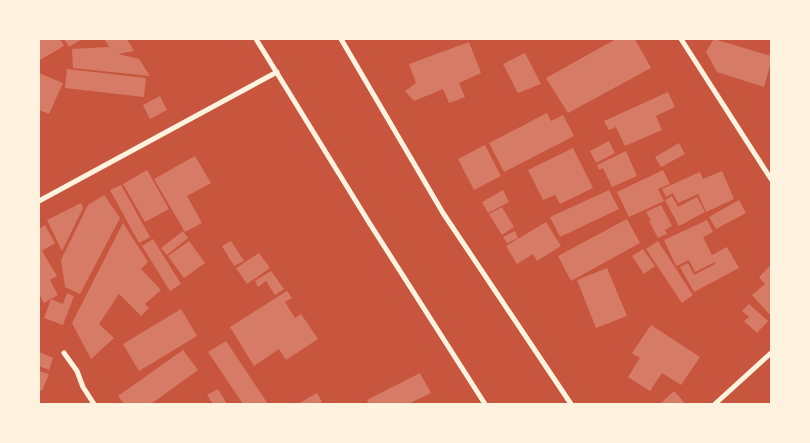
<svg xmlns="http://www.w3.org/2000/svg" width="810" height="443" font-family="'Source Sans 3',sans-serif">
<rect width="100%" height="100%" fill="#c8553d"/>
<!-- building -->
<g fill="#d67c66">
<polygon points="39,39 60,39 64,46 40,60"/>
<polygon points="64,39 82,39 69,47"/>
<polygon points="104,39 127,39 134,51 118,54 139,59 150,76 73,68 72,49 109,47"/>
<polygon points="616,39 635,39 651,68 568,113 546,78"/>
<polygon points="714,39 771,56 771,62 764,87 717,72 706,52"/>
<polygon points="469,42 481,73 459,83 465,97 449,103 443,89 414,101 405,91 416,83 409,64"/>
<polygon points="525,53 541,84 518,93 503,64"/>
<polygon points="67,69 146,78 144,97 65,88"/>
<polygon points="39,73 63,83 49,114 39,110"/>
<polygon points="668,92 675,107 656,116 662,130 625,146 616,127 609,130 604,121"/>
<polygon points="160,96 167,110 150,119 143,105"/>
<polygon points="547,113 551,121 563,115 574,136 504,172 489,143"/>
<polygon points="609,141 615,153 596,163 590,151"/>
<polygon points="679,143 685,154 661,167 655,157"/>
<polygon points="485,145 501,176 474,190 458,159"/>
<polygon points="573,148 593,188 560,204 555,195 543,200 528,170"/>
<polygon points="626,151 637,176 612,187 603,168 599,170 597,165"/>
<polygon points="195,156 211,183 187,196 202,223 185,232 154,179"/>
<polygon points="147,170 169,209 145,222 123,184"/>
<polygon points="663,170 670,184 658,189 664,201 629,217 617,192"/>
<polygon points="722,171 734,199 706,212 698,194 678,203 673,193 666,197 662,189 700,172 703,179"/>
<polygon points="121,185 150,237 139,243 110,190"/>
<polygon points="503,190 509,202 488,213 482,202"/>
<polygon points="609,190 619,209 560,237 550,217"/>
<polygon points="104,195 120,218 80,294 65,287 61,260 88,205"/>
<polygon points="672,196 678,207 697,197 705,212 679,226 665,200"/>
<polygon points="739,200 746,213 716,229 709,217"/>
<polygon points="81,203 83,208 62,251 47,220"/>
<polygon points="661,205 672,226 665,230 667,234 658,238 649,221 651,220 646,212"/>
<polygon points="502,207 514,227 502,235 489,214"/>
<polygon points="627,219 640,243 571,281 558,256"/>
<polygon points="707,220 713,232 703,237 712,255 727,247 739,268 694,292 680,267 688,263 694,275 715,264 715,262 695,272 689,260 676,266 664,240"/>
<polygon points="546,222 561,246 537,261 533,254 517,264 506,246"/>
<polygon points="123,223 148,262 141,269 161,290 145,304 149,308 141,316 119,294 99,324 114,338 91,359 72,323"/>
<polygon points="45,225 55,243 42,251 57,276 50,280 58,295 44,303 39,294 39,229"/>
<polygon points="183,231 188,238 167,255 161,248"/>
<polygon points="515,231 518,238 507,243 503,237"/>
<polygon points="153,239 181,284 170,291 142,246"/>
<polygon points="189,241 205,263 184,278 168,256"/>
<polygon points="231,241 244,261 234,266 222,246"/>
<polygon points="658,241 693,295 682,303 646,249"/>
<polygon points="643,249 655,266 644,274 632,256"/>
<polygon points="259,253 270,268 247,284 236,268"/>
<polygon points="770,266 771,268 771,316 752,295 765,284 759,277"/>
<polygon points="607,268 627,316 596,328 577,280"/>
<polygon points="271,271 284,289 275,295 266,281 258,287 255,281"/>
<polygon points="287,291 292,298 285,302 295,318 301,314 318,339 286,360 279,349 254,366 230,327"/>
<polygon points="67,293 74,296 63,325 44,318 51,299 63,304"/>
<polygon points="749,304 768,321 757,333 744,321 749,317 742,311"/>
<polygon points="181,309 197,336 139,371 123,344"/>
<polygon points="651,325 700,357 681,385 662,373 650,391 628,377 640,358 632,353"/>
<polygon points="226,341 268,404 243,404 208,352"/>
<polygon points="183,350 198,370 151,404 124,404 118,396"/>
<polygon points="39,352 53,358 49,370 39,366"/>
<polygon points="39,371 49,374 42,391 39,390"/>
<polygon points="420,373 431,393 408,404 369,404 367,400"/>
<polygon points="218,389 227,404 213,404 207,395"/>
<polygon points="674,391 684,402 682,404 660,404"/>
<polygon points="317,393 322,402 318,404 298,404"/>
</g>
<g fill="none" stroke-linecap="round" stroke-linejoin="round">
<!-- minor -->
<g stroke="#fff3e0" stroke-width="5">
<polyline points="256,39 370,224 485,404"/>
<polyline points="341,39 443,213 571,404"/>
<polyline points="681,39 771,179"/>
<polyline points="39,201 277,72"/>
<polyline points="64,353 77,371 83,387 94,404"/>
<polyline points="715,404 771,353"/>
</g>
</g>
<!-- border -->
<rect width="810" height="443" fill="none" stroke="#fff3e0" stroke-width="80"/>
</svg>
